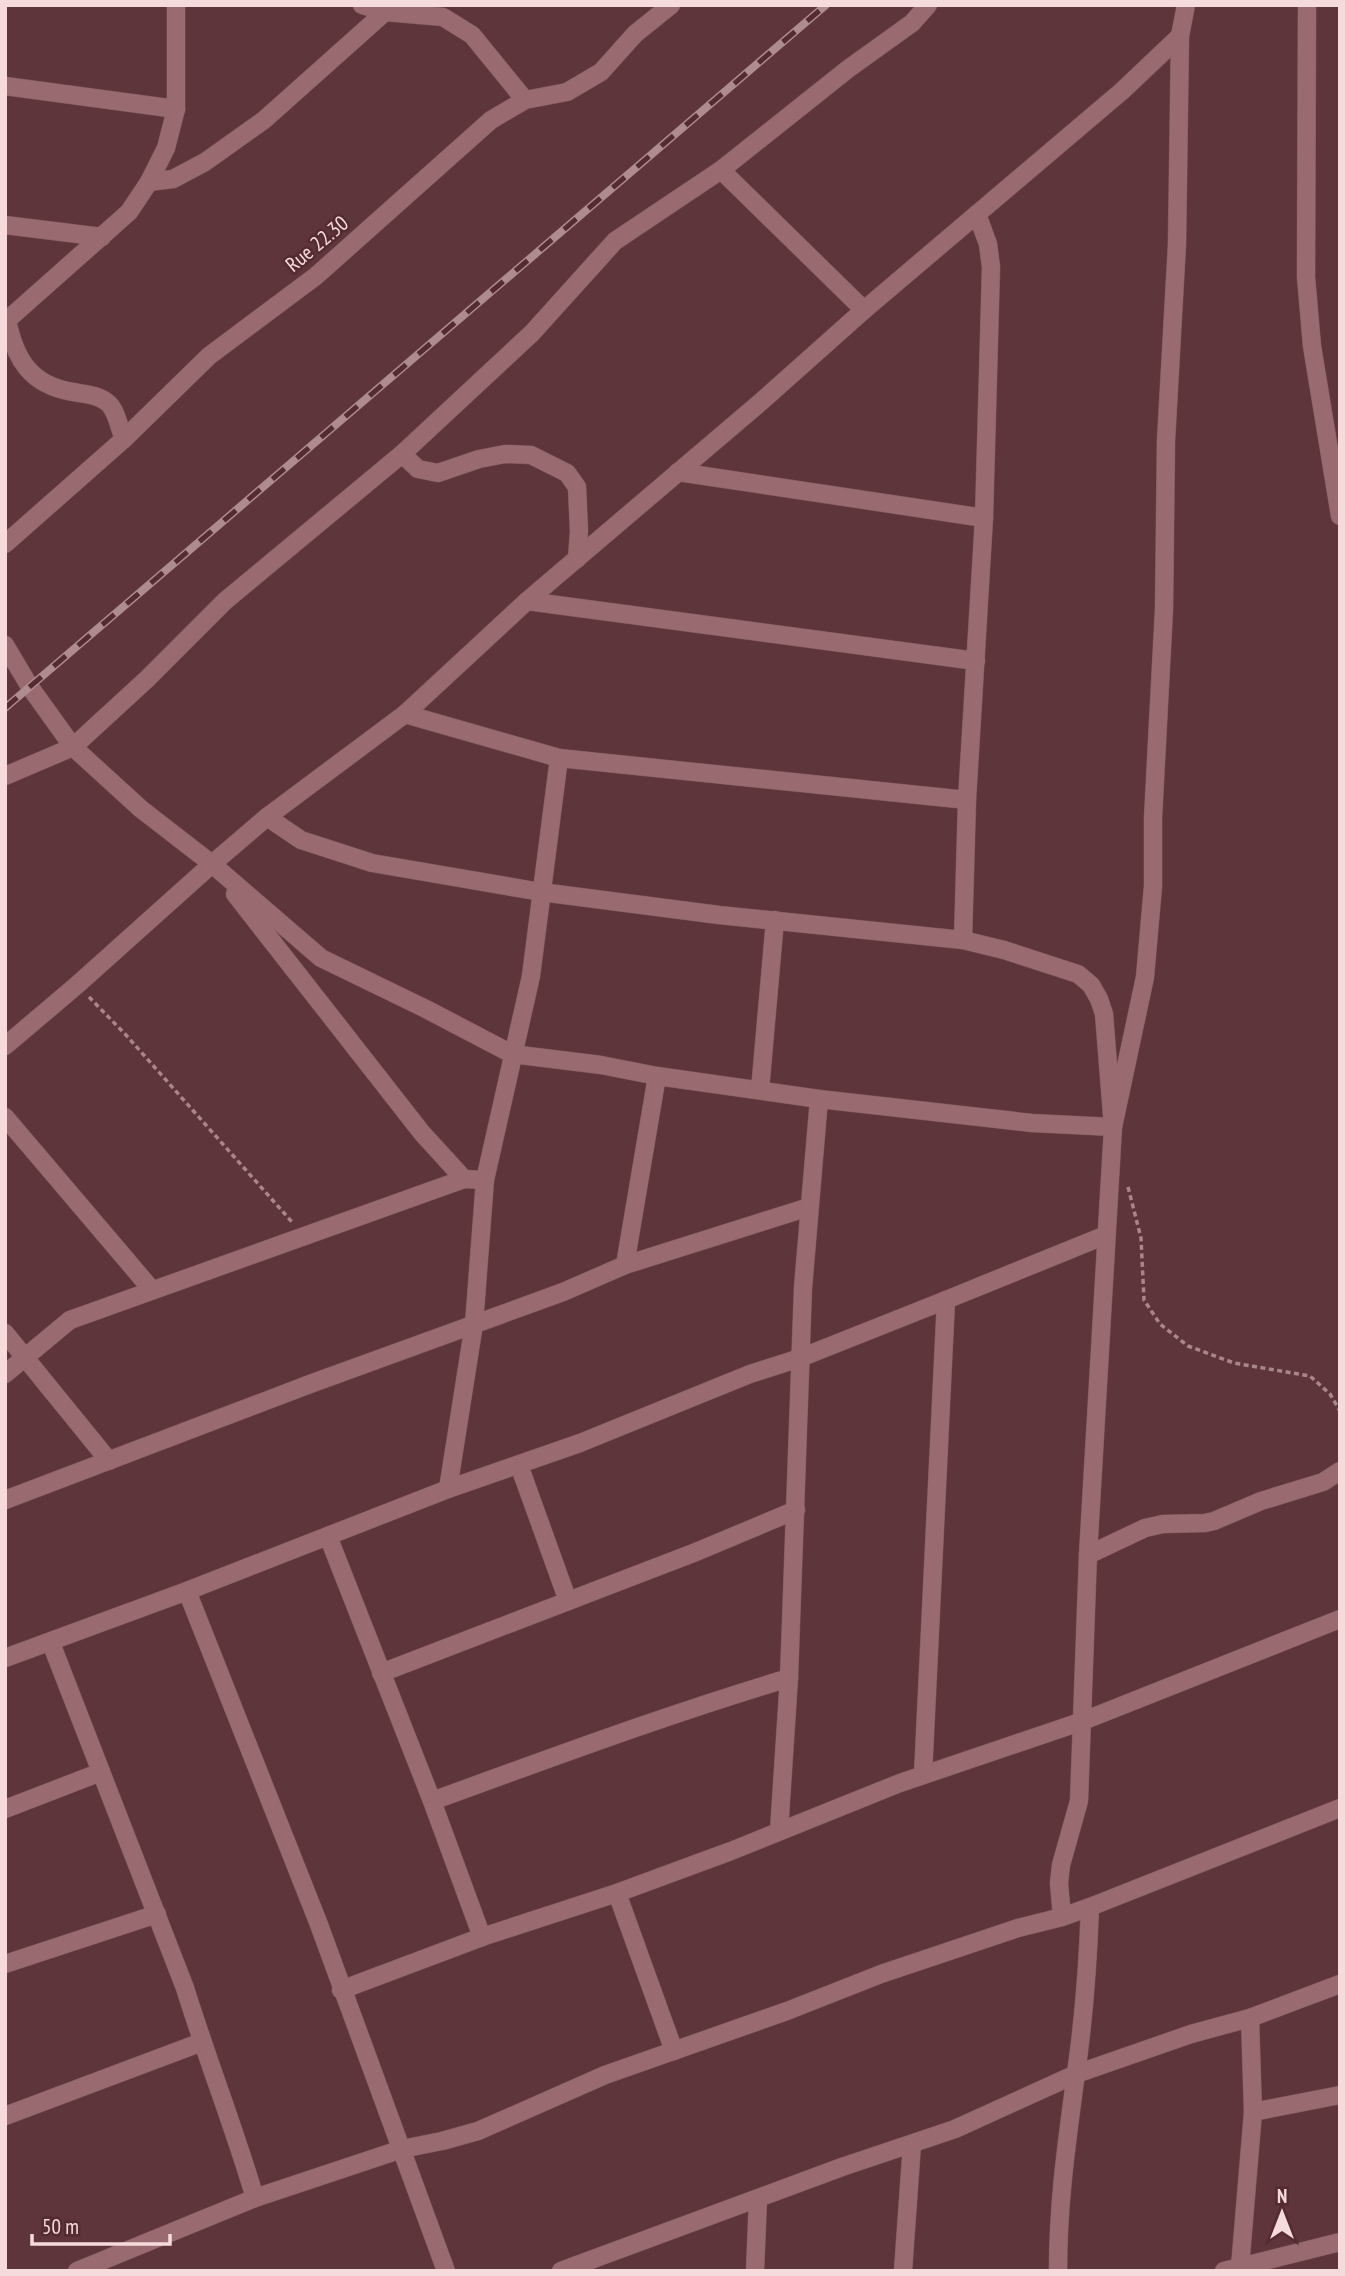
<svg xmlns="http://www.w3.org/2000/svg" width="1345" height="2276" font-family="'PT Sans Narrow',sans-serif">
<rect width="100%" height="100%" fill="#5e353a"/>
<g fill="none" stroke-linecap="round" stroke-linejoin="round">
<!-- minor casing -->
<g stroke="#785559" stroke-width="19">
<g id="minor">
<polyline points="362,5 385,12 443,17 472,35 525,100"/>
<polyline points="1307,5 1306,277 1312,346 1340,516"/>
<polyline points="5,86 176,109"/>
<polyline points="721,170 864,310"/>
<polyline points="149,182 173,179 205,162 264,120 385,12 396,5"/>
<polyline points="5,225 102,237"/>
<path d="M 7,320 C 15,359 30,385 73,392 C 85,394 100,395 109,404 C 117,412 119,428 124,439"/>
<polyline points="5,322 129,212 149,182 166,148 176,109 176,5"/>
<polyline points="402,454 418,469 438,473 479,459 505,454 531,455 567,473 577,487 579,531 577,559"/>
<polyline points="678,472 984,518"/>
<polyline points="5,544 124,439 209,356 316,276 491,120 525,100 567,92 601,72 635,34 671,5"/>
<polyline points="527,601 976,661"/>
<polyline points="5,645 30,687 73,747 141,809 212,864 321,958 426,1009 512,1054 601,1065 657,1076 819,1099 1032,1123 1113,1127 1145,977 1153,886 1153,818 1164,609 1166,441 1177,244 1180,36 1186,5"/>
<polyline points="405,714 559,758 967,800"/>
<polyline points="5,776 73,747 147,679 225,601 402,454 532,333 615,241 721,170 848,69 912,23 928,5"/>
<polyline points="267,817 301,840 372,863 541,892 719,915 963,940 1004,950 1078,974 1091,985 1099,999 1104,1014 1113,1127 1088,1555 1079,1801 1061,1865 1059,1883 1062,1917"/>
<polyline points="235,894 422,1133 464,1179"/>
<polyline points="963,940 967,800 984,518 991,267 988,244 977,214"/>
<polyline points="5,1046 77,985 212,864 267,817 405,714 527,601 763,400 864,310 1122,91 1180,36"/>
<polyline points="760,1090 775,920"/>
<polyline points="5,1117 152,1290"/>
<polyline points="625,1265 657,1076"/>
<polyline points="5,1333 109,1461"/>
<polyline points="5,1374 70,1320 464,1179 485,1180"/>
<polyline points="519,1465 568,1601"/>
<polyline points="448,1489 474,1324 485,1180 531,976 559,758"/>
<polyline points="5,1500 310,1384 563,1292 625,1265 809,1207"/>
<polyline points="328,1536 432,1801 482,1937"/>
<polyline points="1088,1555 1145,1528 1163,1524 1205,1523 1214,1521 1261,1501 1323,1482 1340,1471"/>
<polyline points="187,1591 318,1922 446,2271"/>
<path d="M 51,1643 L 185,1988 C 207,2059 234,2127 255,2198"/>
<polyline points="5,1658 187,1591 448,1489 580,1443 750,1374 800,1358 946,1300 1106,1235"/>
<polyline points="381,1673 696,1552 796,1510"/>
<polyline points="923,1775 946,1300"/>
<path d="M 432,1801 C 551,1758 668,1714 789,1678"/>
<polyline points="5,1809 101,1772"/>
<polyline points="779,1831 789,1678 803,1288 819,1099"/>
<polyline points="617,1893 674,2051"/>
<polyline points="5,1964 157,1914"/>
<polyline points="341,1990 482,1937 617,1893 731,1851 900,1783 1083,1721 1340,1619"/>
<polyline points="1253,2112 1340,2095"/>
<polyline points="5,2116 202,2042"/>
<polyline points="1240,2267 1253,2112 1250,2018"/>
<polyline points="77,2271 255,2198 402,2149 442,2141 478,2131 605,2075 787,2011 881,1974 1018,1928 1062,1917 1090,1907 1340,1808"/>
<polyline points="561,2271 842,2167 955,2129 1076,2074 1191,2034 1250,2018 1340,1984"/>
<polyline points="755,2271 758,2199"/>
<polyline points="903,2271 912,2144"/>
<path d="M 1058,2271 C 1058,2202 1067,2141 1076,2073 C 1084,2018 1088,1963 1090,1907"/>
<polyline points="1224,2271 1340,2242"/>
</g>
</g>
<!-- path -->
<g stroke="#a8868a" stroke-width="3.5" stroke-dasharray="5 3.5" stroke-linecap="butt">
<polyline points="89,997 126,1035 292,1222"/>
<polyline points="1128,1187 1141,1238 1144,1300 1160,1324 1188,1346 1234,1363 1310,1376 1330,1394 1340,1411"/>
</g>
<!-- minor -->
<use href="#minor" stroke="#996a6f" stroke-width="18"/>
<!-- rail casing -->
<g stroke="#ad8b8e" stroke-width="8">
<polyline id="rail" points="5,708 826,5"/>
</g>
<!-- rail -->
<use href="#rail" stroke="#532b30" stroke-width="5" stroke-dasharray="16" stroke-linecap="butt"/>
</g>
<g text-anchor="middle" stroke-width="5" stroke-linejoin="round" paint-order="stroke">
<!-- street labels -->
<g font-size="21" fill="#f6dbdd" stroke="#532b30">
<text transform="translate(317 244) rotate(-40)" y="7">Rue 22.30</text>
</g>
</g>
<!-- border -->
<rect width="1345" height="2276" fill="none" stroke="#f6dbdd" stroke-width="14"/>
<!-- north arrow -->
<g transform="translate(1282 2213)" stroke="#532b30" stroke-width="5" paint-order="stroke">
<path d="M0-5L12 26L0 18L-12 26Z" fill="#f6dbdd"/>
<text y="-10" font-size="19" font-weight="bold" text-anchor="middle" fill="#f6dbdd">N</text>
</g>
<!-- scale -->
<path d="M32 2234v10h138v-10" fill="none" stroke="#f6dbdd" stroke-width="3.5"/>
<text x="42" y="2234" font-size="21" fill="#f6dbdd" stroke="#532b30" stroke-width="5" paint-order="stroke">50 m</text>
</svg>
